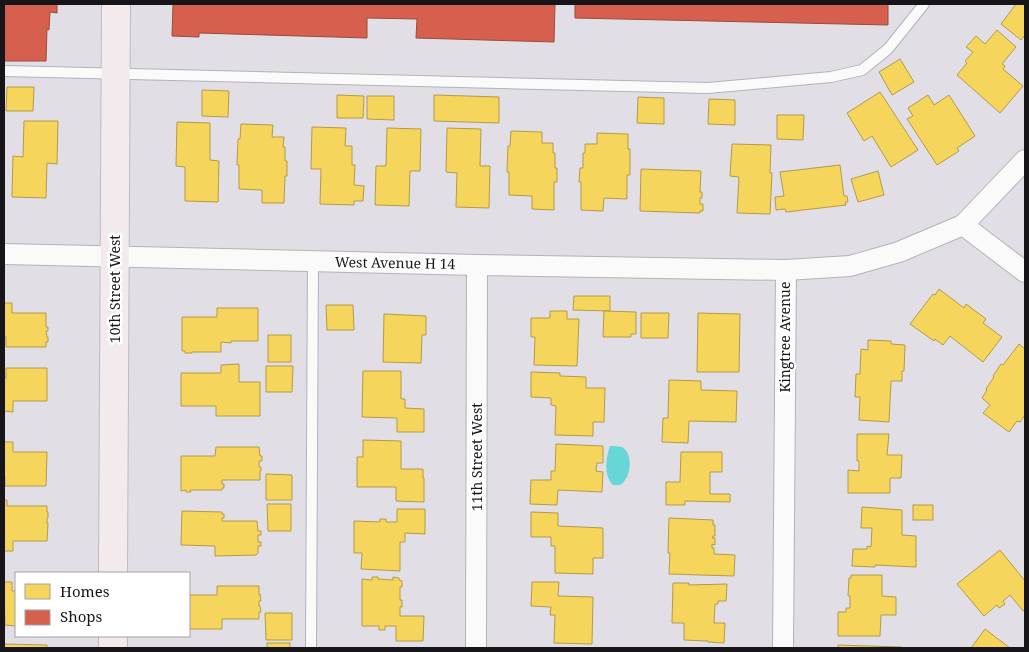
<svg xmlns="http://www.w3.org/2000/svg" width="1029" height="652" font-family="'Noto Serif',serif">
<rect width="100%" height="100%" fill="#e1dee5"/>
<!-- water -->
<path fill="#66d6d8" d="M 610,446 C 613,446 618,446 622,447 C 634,454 631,479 620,485 L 613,485 C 603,475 606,458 610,446 Z"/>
<!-- homes -->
<g fill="#f6d55c" stroke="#b39b48">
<polygon points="1016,4 1025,4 1025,35 1021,40 1001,24"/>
<polygon points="997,30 1016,47 1002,64 1005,66 1003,69 1023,86 1000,113 957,75 967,63 965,61 973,52 966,47 976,36 985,44"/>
<polygon points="900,59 914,82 892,95 879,72"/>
<polygon points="7,87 34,87 33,111 6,111"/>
<polygon points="202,90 229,91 228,117 202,116"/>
<polygon points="880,92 918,150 891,167 872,136 864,141 847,113"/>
<polygon points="337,95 364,96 363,118 337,118"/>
<polygon points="434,95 499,97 499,123 434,121"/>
<polygon points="928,95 934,105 949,95 975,136 957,148 959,151 937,165 907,119 913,116 908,108"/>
<polygon points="367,96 394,96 394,120 367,119"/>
<polygon points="638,97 664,98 664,124 637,123"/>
<polygon points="709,99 735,100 735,125 708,124"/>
<polygon points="777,115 804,115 803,140 777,139"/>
<polygon points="24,121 58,121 57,164 47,163 46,198 12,197 13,156 23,157"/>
<polygon points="177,122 210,123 210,160 219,161 218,202 185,201 185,167 176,166"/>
<polygon points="241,124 273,125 272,137 284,137 283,147 285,147 285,161 287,161 287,176 285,176 284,203 262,203 262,190 239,189 239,165 237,165 238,139 240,139"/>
<polygon points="312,127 346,128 345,146 352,146 352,165 355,165 354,185 364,186 363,201 354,201 354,205 320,204 321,169 311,169"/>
<polygon points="387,128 421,129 420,171 410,171 409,206 375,205 376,166 386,166"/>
<polygon points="447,128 481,129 480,166 490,166 489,208 456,207 457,173 446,172"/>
<polygon points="511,131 542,132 542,143 553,143 553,153 555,153 555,168 557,168 557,182 554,182 554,210 532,209 532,196 509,195 509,172 507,172 508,146 510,146"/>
<polygon points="597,133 628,134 628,149 630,149 630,175 627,175 627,199 604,198 603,211 581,210 581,182 579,182 580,168 583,168 583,153 585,153 585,144 597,144"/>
<polygon points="732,144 771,145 770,173 772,173 770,214 737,213 739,177 730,176"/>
<polygon points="840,165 844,196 847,196 848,202 845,202 846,205 786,212 785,209 776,210 775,197 784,196 780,172"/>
<polygon points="641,169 701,171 700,192 702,192 702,198 700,198 700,204 703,204 703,211 700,211 700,213 640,211"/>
<polygon points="878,171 884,195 858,202 851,179"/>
<polygon points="939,289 964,308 966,304 986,319 983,323 1002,337 983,362 950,336 943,345 935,339 934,341 910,324 933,294 935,295"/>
<polygon points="574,296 610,296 610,311 573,310"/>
<polygon points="4,303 12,303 12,313 46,313 46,327 48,327 48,331 46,331 47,337 48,337 48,342 46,342 46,347 6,347 6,337 4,337"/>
<polygon points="326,305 353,305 354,330 327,330"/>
<polygon points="217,308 258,308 258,341 231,341 231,343 221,342 221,352 192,352 192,353 185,353 185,351 182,351 182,317 217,317"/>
<polygon points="550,311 567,311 567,319 579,319 577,366 534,365 535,337 531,337 531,318 550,318"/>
<polygon points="604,311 636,312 636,334 631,334 631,337 603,337"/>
<polygon points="641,313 669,313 668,338 641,338"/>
<polygon points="698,313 740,314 739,372 697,372"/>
<polygon points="384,314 426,316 426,335 422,335 421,363 383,362"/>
<rect x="268" y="335" width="23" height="27"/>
<polygon points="868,340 891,341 891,344 905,345 904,371 902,371 902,381 891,381 889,422 859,420 860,397 855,397 856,374 860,374 861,349 868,350"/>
<polygon points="1019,344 1025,349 1025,415 1020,422 1017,421 1009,432 983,413 990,405 982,398 987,390 986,389 994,377 993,376 1001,364 1003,365"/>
<polygon points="239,364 239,382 260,382 260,416 216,416 216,406 181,406 181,373 221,373 221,365"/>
<polygon points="266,366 293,366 292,392 266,392"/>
<polygon points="6,368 47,368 47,401 13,401 13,412 4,411 4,378 6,378"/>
<polygon points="363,371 401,371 401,399 405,399 405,408 424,409 424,432 397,432 397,418 362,417"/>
<polygon points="531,372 560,373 560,376 586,377 586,388 605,388 604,422 593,422 593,436 555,435 556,406 551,405 551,398 531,397"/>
<polygon points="669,380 701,381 701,390 737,391 736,422 689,421 688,443 662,442 663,418 668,418"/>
<polygon points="857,434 889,434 887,455 902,455 901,478 890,478 890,493 848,493 848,470 859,471 859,461 857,461"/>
<polygon points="363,440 401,441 401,469 423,469 423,478 424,478 424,502 396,501 396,487 357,487 357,457 363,457"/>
<polygon points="4,442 13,442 13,452 47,452 46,486 5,486 5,476 4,476"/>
<polygon points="556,444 603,446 603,463 597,463 596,471 603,472 602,492 558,490 557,505 530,504 531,480 551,480 551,471 555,471"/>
<polygon points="216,447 259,447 260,456 262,456 262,461 259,461 259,467 261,467 261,471 260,471 260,480 222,480 222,484 224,484 224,488 222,488 222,490 190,490 191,492 186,492 186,490 181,491 181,456 215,456"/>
<polygon points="681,452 722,452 722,472 710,472 710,494 730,494 730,502 685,501 685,505 666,505 666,482 680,482"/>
<polygon points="266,474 292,475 292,500 266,500"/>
<polygon points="4,500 7,500 7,506 47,506 47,512 48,512 48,518 47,518 47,523 48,523 47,541 13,541 13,551 4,551"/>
<polygon points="267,504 291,504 291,531 268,531"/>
<rect x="913" y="505" width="20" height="15"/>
<polygon points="862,507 902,510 902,535 916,536 916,567 875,565 875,567 852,566 853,549 867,549 867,546 871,547 872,528 861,528"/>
<polygon points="397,509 425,509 425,534 405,533 405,542 400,542 400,571 361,569 362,553 354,553 354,521 380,522 380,519 386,519 386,522 397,522"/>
<polygon points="182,511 222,512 222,514 224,514 224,518 222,518 222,521 257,521 258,531 261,531 261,535 258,535 258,542 261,542 261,546 258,546 258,553 256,555 215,556 215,546 181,545"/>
<polygon points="531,512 558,513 558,526 603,528 603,558 593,558 593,574 555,573 555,546 551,546 551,537 531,537"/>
<polygon points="669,518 713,520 713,525 715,525 715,536 713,536 712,538 715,538 715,545 712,544 712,548 714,548 714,554 735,555 734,576 669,574 670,553 668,553"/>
<polygon points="1000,550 1025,581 1025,609 1023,611 1010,595 1003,601 1005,604 999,608 997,605 984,616 957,584"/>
<polygon points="851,575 882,575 882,596 896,597 896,615 881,615 880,636 838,636 838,612 846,612 846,608 850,608 850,596 848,596 849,578 851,578"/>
<polygon points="372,577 378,577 378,579 393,580 393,577 399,578 399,580 402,581 402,587 400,587 400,600 402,600 402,607 400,607 400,616 424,616 423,641 396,641 396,626 385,626 385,630 379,630 379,626 362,626 362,579 372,580"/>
<polygon points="4,582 12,582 12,591 16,591 16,626 5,625"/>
<polygon points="532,582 559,582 558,596 593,597 592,644 554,643 555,615 550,615 551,607 531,606"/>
<polygon points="673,583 689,583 689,585 727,584 726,601 718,601 718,604 715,604 714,623 725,623 724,643 708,642 708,641 684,640 684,623 672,623"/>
<polygon points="217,586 259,586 259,595 260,594 261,601 259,601 259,606 260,606 261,612 259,612 259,619 222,619 222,629 189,629 189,595 217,595"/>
<polygon points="265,613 292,613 292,640 266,640"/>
<polygon points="985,629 1010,648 971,648"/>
<rect x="267" y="643" width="23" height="5"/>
<polygon points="5,644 47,645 47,648 4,648"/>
<polygon points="838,645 901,647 901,648 838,648"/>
</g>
<!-- shops -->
<g fill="#d6604d" stroke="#9d4a3d">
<polygon points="4,4 57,4 57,13 50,12 49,30 47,29 46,61 4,61"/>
<polygon points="173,4 555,4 554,42 416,38 417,19 367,18 367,38 199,33 199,37 172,36"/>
<polygon points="575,4 888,4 888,25 575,18"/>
</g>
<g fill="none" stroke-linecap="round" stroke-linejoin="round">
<!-- lane casing -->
<g stroke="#b4b2b7" stroke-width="12">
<g id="lane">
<polyline points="4,71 708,88 831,77 862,70 888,49 924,4"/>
<polyline points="311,648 313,261"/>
</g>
</g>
<!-- street casing -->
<g stroke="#b4b2b7" stroke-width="22">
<g id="street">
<polyline points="963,225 1025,272"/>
<polyline points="4,254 477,265 786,270 850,266 899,252 963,225 1025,160"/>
<polyline points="476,648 477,265"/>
<polyline points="783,648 786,270"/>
</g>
</g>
<!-- primary casing -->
<g stroke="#bdbbbf" stroke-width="30">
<g id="primary">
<polyline points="113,573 116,4"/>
<polyline points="113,648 113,636"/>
</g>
</g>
<!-- lane -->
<use href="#lane" stroke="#fafafb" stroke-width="10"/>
<!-- street -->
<use href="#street" stroke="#fafafb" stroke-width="20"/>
<!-- primary -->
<use href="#primary" stroke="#f3eaee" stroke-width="28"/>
</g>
<g text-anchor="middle" stroke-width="5" stroke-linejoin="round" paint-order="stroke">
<!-- street labels -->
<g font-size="14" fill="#171519" stroke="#fff">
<text transform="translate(395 263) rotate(1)" y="5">West Avenue H 14</text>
<text transform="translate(115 289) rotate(-90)" y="5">10th Street West</text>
<text transform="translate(785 337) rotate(-90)" y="5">Kingtree Avenue</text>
<text transform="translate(477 457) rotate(-90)" y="5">11th Street West</text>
</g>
</g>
<!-- border -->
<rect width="1029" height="652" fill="none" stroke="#171519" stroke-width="10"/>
<!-- legend -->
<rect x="15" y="572" width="175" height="65" fill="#ffffff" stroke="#a2a1a3"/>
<rect x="25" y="584" width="25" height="15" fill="#f6d55c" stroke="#a2a1a3"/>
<text x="60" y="597" font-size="15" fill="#171519">Homes</text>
<rect x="25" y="610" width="25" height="15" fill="#d6604d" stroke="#a2a1a3"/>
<text x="60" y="622" font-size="15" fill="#171519">Shops</text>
</svg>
